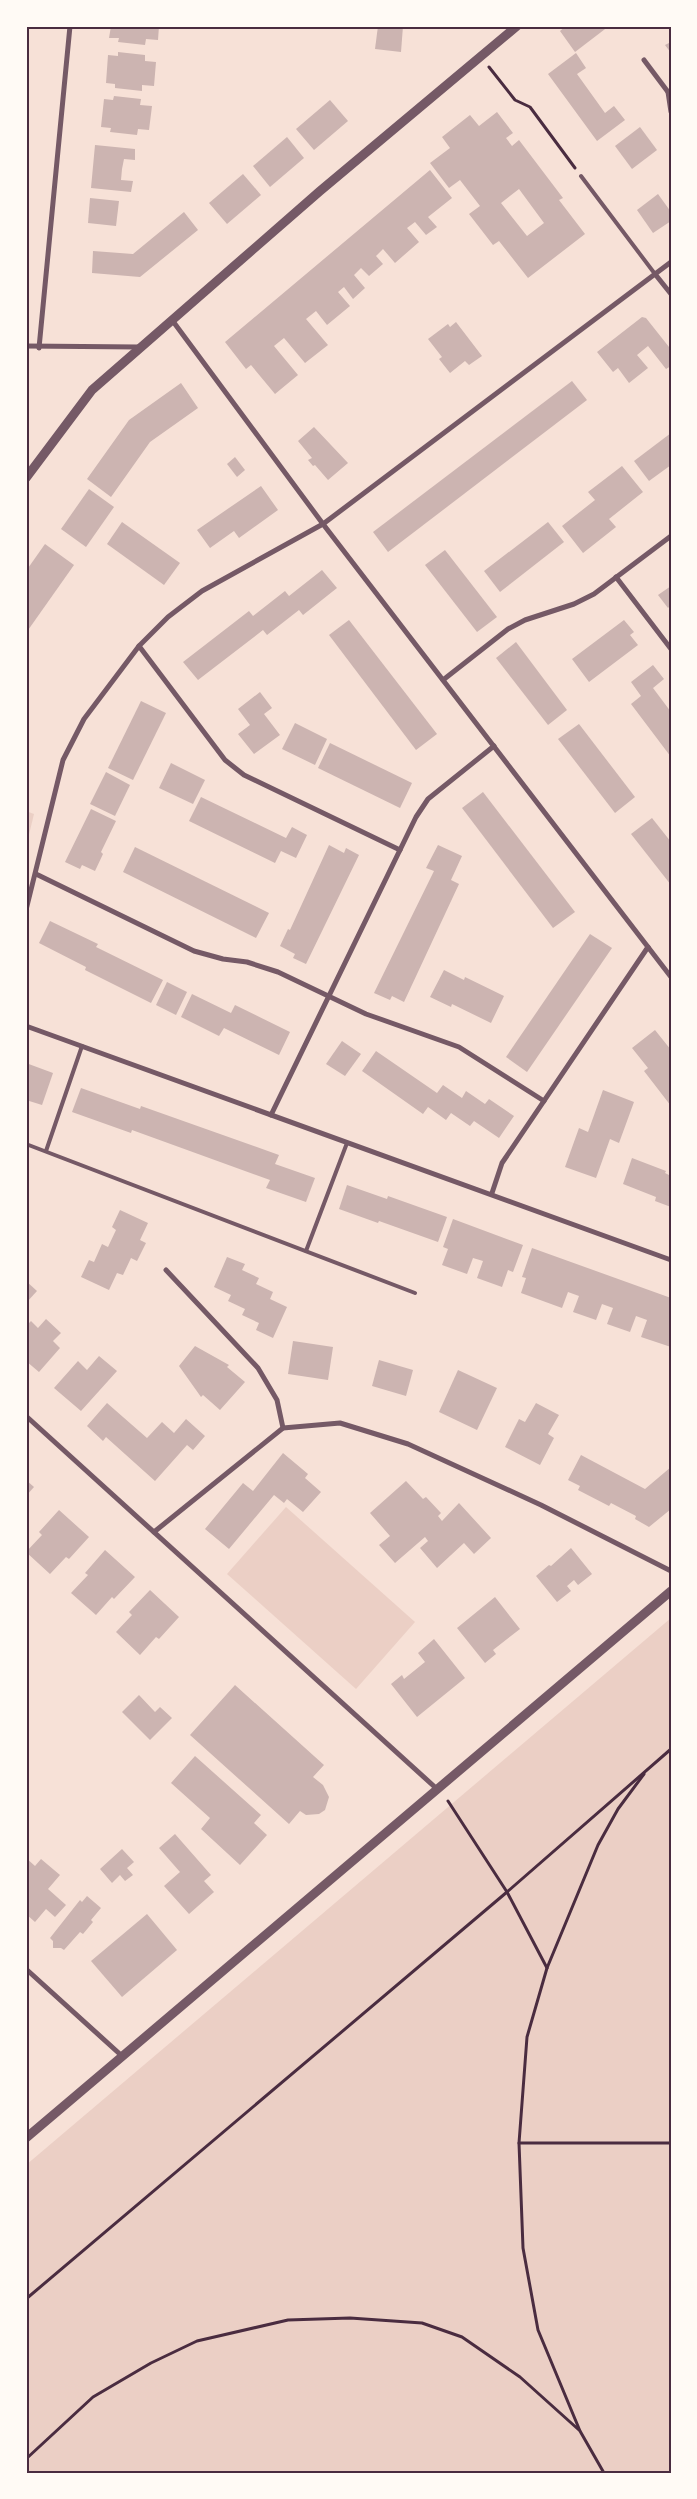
<svg xmlns="http://www.w3.org/2000/svg" width="697" height="2499" font-family="'DM Sans',sans-serif">
<rect width="100%" height="100%" fill="#f7e1d7"/>
<!-- green -->
<g fill="#ebcfc5">
<polygon points="26,811 34,814 26,847"/>
<polygon points="286,1507 415,1622 356,1689 227,1574"/>
<polygon points="671,1618 671,2473 26,2473 26,2165"/>
</g>
<!-- building -->
<g fill="#ccb4b1" fill-rule="evenodd">
<polygon points="111,26 159,26 158,40 146,39 145,45 118,42 119,38 109,38"/>
<polygon points="378,26 403,26 401,52 375,49"/>
<polygon points="566,26 609,26 575,52 560,31"/>
<polygon points="671,42 671,53 665,45"/>
<polygon points="118,52 145,55 145,61 156,62 154,86 142,85 142,91 115,88 115,84 106,83 108,55 118,56"/>
<polygon points="576,53 586,68 577,74 605,113 614,106 625,120 597,141 548,74"/>
<polygon points="114,96 141,99 140,105 152,106 149,130 138,129 137,135 110,132 111,128 101,127 104,99 113,100"/>
<polygon points="330,100 348,121 314,150 296,129"/>
<path d="M 497,112 L 513,133 L 506,138 L 512,146 L 519,140 L 563,198 L 559,200 L 585,234 L 528,278 L 499,241 L 493,245 L 469,214 L 480,206 L 460,180 L 449,188 L 430,163 L 450,148 L 442,137 L 470,115 L 479,126 ZM 519,189 L 544,223 L 527,236 L 501,203 Z"/>
<polygon points="640,127 657,150 632,169 615,146"/>
<polygon points="287,137 304,158 270,187 253,166"/>
<polygon points="95,145 135,149 135,160 124,159 122,169 121,180 133,181 131,192 91,188"/>
<polygon points="430,170 452,198 428,217 437,227 426,235 415,222 407,228 419,242 395,263 383,249 376,256 383,264 369,276 361,268 354,275 365,288 353,299 344,287 338,292 350,306 327,325 316,311 306,319 328,345 305,363 284,338 274,346 298,375 275,394 251,365 246,369 225,342"/>
<polygon points="243,174 261,195 227,224 209,203"/>
<polygon points="658,194 671,212 671,221 653,233 637,210"/>
<polygon points="90,198 119,201 116,226 88,223"/>
<polygon points="184,212 198,230 140,277 92,273 93,251 133,254"/>
<polygon points="642,317 646,318 669,347 671,345 671,366 666,369 648,346 637,355 648,368 629,383 618,368 613,372 597,352"/>
<polygon points="456,322 482,356 469,365 465,361 450,373 439,359 442,357 428,339 448,324 450,327"/>
<polygon points="572,381 587,400 388,552 373,532"/>
<polygon points="181,383 198,408 150,442 111,497 87,479 129,420"/>
<polygon points="314,427 348,463 328,480 315,465 313,466 308,460 312,458 298,441"/>
<polygon points="671,433 671,465 649,481 634,461"/>
<polygon points="235,457 245,470 237,477 227,464"/>
<polygon points="622,466 643,492 609,519 616,527 583,553 562,526 595,500 588,492"/>
<polygon points="261,486 278,510 239,538 234,531 210,548 197,530"/>
<polygon points="89,489 114,507 86,547 61,529"/>
<polygon points="122,522 180,563 164,585 107,544"/>
<polygon points="548,522 564,542 500,592 484,571"/>
<polygon points="45,544 74,565 26,633 26,571"/>
<polygon points="445,550 497,617 477,632 425,565"/>
<polygon points="322,570 337,588 303,615 299,610 267,635 263,630 198,680 183,662 249,611 253,616 285,591 289,596"/>
<polygon points="671,586 671,605 668,608 658,595"/>
<polygon points="349,620 437,734 416,750 329,635"/>
<polygon points="624,620 634,632 630,635 638,645 589,682 572,659"/>
<polygon points="516,642 567,710 548,725 496,658"/>
<polygon points="653,665 664,679 653,688 671,712 671,757 631,704 641,696 631,682"/>
<polygon points="260,692 272,708 264,714 280,735 254,754 238,734 250,725 238,709"/>
<polygon points="141,701 166,713 133,780 108,768"/>
<polygon points="295,723 327,739 315,765 282,749"/>
<polygon points="579,724 635,797 615,813 558,739"/>
<polygon points="330,743 412,783 400,808 318,768"/>
<polygon points="171,763 205,780 193,804 159,788"/>
<polygon points="106,772 130,785 115,816 90,804"/>
<polygon points="483,792 575,912 553,928 462,808"/>
<polygon points="201,797 286,838 292,827 307,835 296,858 281,851 275,863 189,821"/>
<polygon points="91,809 116,821 101,852 103,854 95,871 82,865 80,869 65,862"/>
<polygon points="652,818 671,842 671,885 631,834"/>
<polygon points="329,845 344,853 346,848 359,855 306,964 293,958 295,954 280,946 288,929 290,930"/>
<polygon points="438,845 462,856 451,880 459,884 404,1002 392,996 390,1000 374,993 434,871 426,868"/>
<polygon points="135,847 269,913 256,938 123,872"/>
<polygon points="50,921 98,944 96,947 163,980 151,1003 85,970 86,967 39,943"/>
<polygon points="590,934 612,948 527,1072 506,1057"/>
<polygon points="444,970 464,980 465,977 504,996 491,1023 452,1004 451,1007 430,997"/>
<polygon points="167,982 187,992 176,1015 156,1005"/>
<polygon points="192,994 231,1013 235,1005 290,1032 279,1055 224,1028 219,1036 181,1017"/>
<polygon points="655,1030 671,1050 671,1106 644,1071 648,1068 632,1048"/>
<polygon points="342,1041 361,1054 345,1076 326,1064"/>
<polygon points="376,1051 437,1093 443,1085 462,1098 466,1091 485,1104 489,1099 514,1116 499,1138 474,1121 470,1126 451,1113 446,1120 428,1107 423,1114 362,1071"/>
<polygon points="26,1063 53,1073 42,1105 26,1100"/>
<polygon points="81,1088 140,1109 141,1106 279,1155 275,1164 315,1178 306,1202 266,1188 270,1180 132,1130 131,1133 72,1112"/>
<polygon points="603,1090 634,1102 619,1143 610,1139 596,1178 565,1167 579,1128 588,1132"/>
<polygon points="632,1158 666,1171 665,1173 671,1176 671,1207 655,1201 656,1197 623,1184"/>
<polygon points="347,1185 387,1199 388,1196 447,1217 438,1242 379,1221 378,1223 339,1209"/>
<polygon points="120,1210 148,1223 140,1240 146,1243 137,1261 131,1258 123,1275 117,1273 109,1290 81,1277 89,1260 94,1262 102,1244 108,1247 116,1230 112,1227"/>
<polygon points="453,1219 523,1245 513,1272 508,1270 502,1287 477,1278 483,1261 473,1258 467,1274 442,1265 448,1249 443,1247"/>
<polygon points="532,1248 671,1298 671,1347 641,1337 647,1320 636,1316 630,1332 607,1324 613,1308 602,1304 596,1320 573,1312 579,1296 568,1292 562,1308 521,1293 526,1278 522,1277"/>
<polygon points="227,1257 245,1264 242,1270 259,1278 256,1284 273,1292 270,1299 287,1307 273,1338 256,1330 259,1323 242,1315 245,1309 228,1301 231,1295 214,1287"/>
<polygon points="26,1281 37,1291 26,1303"/>
<polygon points="46,1319 61,1333 53,1341 60,1348 39,1372 26,1361 26,1326 31,1321 38,1328"/>
<polygon points="293,1341 333,1347 328,1380 288,1374"/>
<polygon points="195,1346 229,1365 227,1367 245,1382 220,1410 203,1395 201,1397 179,1366"/>
<polygon points="99,1356 117,1371 81,1411 54,1388 78,1361 87,1370"/>
<polygon points="379,1360 413,1370 406,1396 372,1386"/>
<polygon points="458,1370 497,1388 477,1430 439,1412"/>
<polygon points="107,1403 147,1438 162,1422 174,1433 186,1419 205,1436 193,1450 187,1445 155,1481 106,1437 103,1441 87,1426"/>
<polygon points="536,1403 559,1415 548,1434 554,1438 540,1465 505,1447 519,1419 525,1422"/>
<polygon points="283,1453 308,1474 305,1478 321,1492 303,1512 287,1499 284,1503 274,1495 229,1549 205,1529 243,1483 253,1491"/>
<polygon points="581,1455 645,1489 671,1467 671,1509 649,1527 635,1519 636,1516 611,1503 609,1506 578,1490 580,1486 568,1480"/>
<polygon points="26,1480 34,1487 26,1496"/>
<polygon points="406,1481 423,1499 426,1497 441,1513 438,1516 442,1521 459,1503 491,1538 474,1554 464,1543 437,1568 420,1548 428,1541 425,1537 395,1563 379,1545 390,1536 370,1513"/>
<polygon points="59,1510 89,1537 69,1559 66,1557 50,1574 26,1552 42,1535 39,1532"/>
<polygon points="571,1548 592,1574 578,1585 574,1580 567,1586 571,1591 557,1602 536,1576 549,1565 551,1566"/>
<polygon points="105,1550 135,1577 114,1599 112,1597 96,1615 71,1593 88,1575 85,1573"/>
<polygon points="150,1590 179,1617 159,1639 156,1637 140,1655 116,1632 132,1615 129,1612"/>
<polygon points="495,1597 520,1629 493,1650 496,1654 485,1663 457,1628"/>
<polygon points="434,1639 465,1678 417,1717 391,1684 402,1675 404,1679 425,1662 418,1653"/>
<polygon points="235,1685 324,1765 313,1777 323,1785 329,1797 325,1810 319,1814 306,1815 300,1811 289,1824 190,1735"/>
<polygon points="139,1695 155,1712 160,1707 172,1718 150,1740 122,1712"/>
<polygon points="195,1756 261,1815 254,1823 267,1835 240,1865 201,1829 210,1818 171,1783"/>
<polygon points="175,1834 211,1875 204,1881 214,1892 189,1914 164,1886 180,1872 159,1848"/>
<polygon points="122,1849 134,1862 127,1868 133,1875 125,1881 120,1875 112,1883 100,1869"/>
<polygon points="26,1858 35,1866 41,1859 60,1875 48,1889 66,1905 55,1917 46,1909 35,1922 26,1914"/>
<polygon points="87,1896 101,1908 91,1920 93,1922 83,1934 80,1932 64,1950 61,1948 53,1948 53,1941 50,1938 80,1900 82,1902"/>
<polygon points="147,1914 177,1950 122,1997 91,1961"/>
</g>
<g fill="none" stroke-linecap="round" stroke-linejoin="round">
<!-- path -->
<g stroke="#4a2c40" stroke-width="3">
<polyline points="489,67 515,100 530,107 575,168"/>
<polyline points="448,1801 507,1892 547,1968"/>
<polyline points="519,2143 671,2143"/>
<polyline points="26,2299 507,1892 671,1749"/>
<polyline points="26,2459 93,2397 151,2363 197,2341 288,2320 350,2318 422,2323 462,2337 520,2377 579,2430"/>
<polyline points="604,2473 580,2431 538,2330 523,2248 519,2143 527,2037 547,1968 598,1845 618,1809 644,1774"/>
</g>
<!-- service -->
<g stroke="#755966" stroke-width="4">
<polyline points="581,176 655,274"/>
<polyline points="26,1144 415,1293"/>
<polyline points="46,1151 82,1046"/>
<polyline points="306,1251 347,1143"/>
</g>
<!-- minor -->
<g stroke="#755966" stroke-width="5">
<polyline points="644,60 668,92"/>
<polyline points="670,91 668,92 671,112"/>
<polyline points="655,274 671,294"/>
<polyline points="172,320 323,524 671,977"/>
<polyline points="26,346 138,347"/>
<polyline points="39,348 70,26"/>
<polyline points="616,577 671,649"/>
<polyline points="139,646 225,760 244,775 400,850"/>
<polyline points="443,680 508,629 525,620 574,604 594,594 671,536"/>
<polyline points="36,874 194,951 223,959 247,962 278,972 366,1014 459,1047 544,1101"/>
<polyline points="26,910 63,760 84,719 139,646 168,617 202,591 323,524 671,262"/>
<polyline points="26,1026 671,1260"/>
<polyline points="271,1115 416,817 428,799 494,746"/>
<polyline points="492,1193 502,1163 648,947"/>
<polyline points="166,1270 258,1368 277,1400 283,1428"/>
<polyline points="26,1416 437,1789"/>
<polyline points="154,1532 283,1428 340,1423 408,1444 541,1505 671,1571"/>
<polyline points="26,1969 122,2056"/>
</g>
<!-- tertiary -->
<g stroke="#755966" stroke-width="9">
<polyline points="26,478 92,390 320,191 517,26"/>
<polyline points="26,2138 671,1591"/>
</g>
</g>
<!-- border -->
<rect width="697" height="2499" fill="none" stroke="#fffaf5" stroke-width="55"/>
<rect x="28" y="28" width="642" height="2444" fill="none" stroke="#4a2c40" stroke-width="2"/>
</svg>
